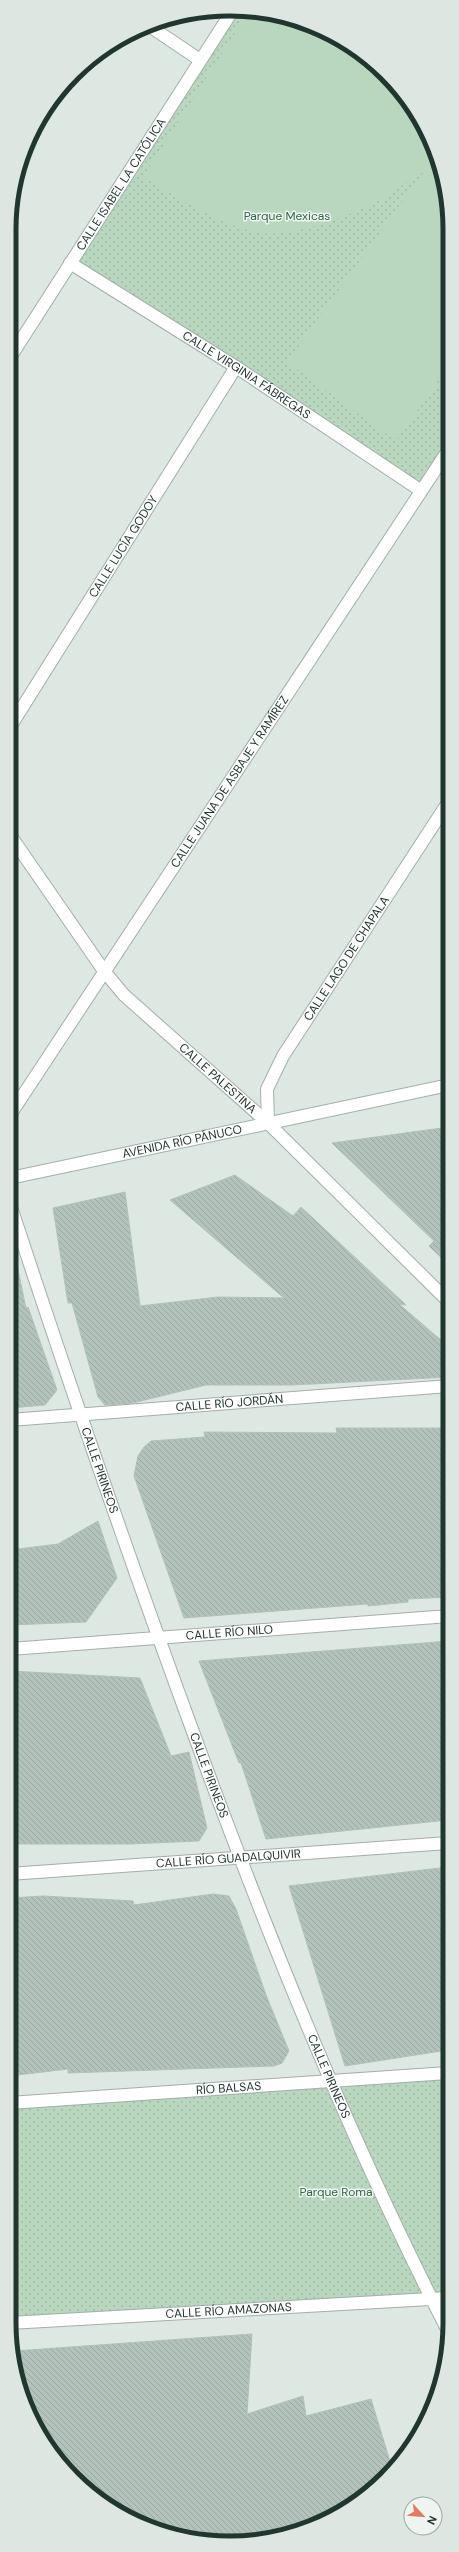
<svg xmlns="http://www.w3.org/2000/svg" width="459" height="2552" font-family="'DM Sans',sans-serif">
<defs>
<pattern id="green-dots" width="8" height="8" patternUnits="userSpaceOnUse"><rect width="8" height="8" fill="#b9d7bf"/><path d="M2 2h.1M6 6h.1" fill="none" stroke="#9fb9a4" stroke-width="1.8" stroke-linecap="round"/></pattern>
<pattern id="building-back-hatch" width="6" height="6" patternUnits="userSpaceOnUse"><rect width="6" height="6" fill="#b4c2bc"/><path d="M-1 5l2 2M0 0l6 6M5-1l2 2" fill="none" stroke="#9aa7a2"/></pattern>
</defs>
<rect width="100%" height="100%" fill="#dee8e3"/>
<!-- green -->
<g fill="url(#green-dots)">
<polygon points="258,11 327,32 386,74 433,145 450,215 449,449 420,490 70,263 231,13"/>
<polygon points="448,2073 448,2298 9,2321 9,2101"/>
</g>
<!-- pitch -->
<path fill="#b9d7bf" d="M 249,11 L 258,11 L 327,32 L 386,74 L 433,145 L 450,215 L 449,366 L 396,441 L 287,362 L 427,167 C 414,174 403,186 391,194 C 362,212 288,241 255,232 C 214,222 179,198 143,177 Z"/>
<!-- building -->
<g fill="url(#building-back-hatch)" stroke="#b1c1ba">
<polygon points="449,1127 449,1265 429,1246 434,1241 332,1143"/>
<polygon points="235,1175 293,1216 301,1207 406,1305 399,1304 449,1347 449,1377 292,1385 206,1385 133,1403 105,1405 98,1397 72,1303 68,1303 53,1208 125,1192 140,1306 218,1297 284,1298 170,1200"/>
<polygon points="17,1265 26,1308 28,1307 57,1390 45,1405 10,1408 10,1266"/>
<polygon points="336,1428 449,1428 449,1597 408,1599 408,1602 368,1606 368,1604 184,1618 134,1476 138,1456 144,1447 151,1441 205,1437 204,1432 337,1433"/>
<polygon points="98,1521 117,1578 86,1622 10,1625 10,1550 58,1544"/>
<polygon points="449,1641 448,1820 266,1839 241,1763 239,1763 199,1661"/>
<polygon points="10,1671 140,1678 171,1756 189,1752 207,1828 199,1841 130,1844 9,1844"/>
<polygon points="448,1867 448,2050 345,2066 289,1886"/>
<polygon points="213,1894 229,1896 236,1909 266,1995 289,2051 282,2063 274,2066 68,2073 68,2069 9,2076 9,1898 43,1896 133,1901 134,1905"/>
<polygon points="252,2334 247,2414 303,2396 306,2416 371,2399 392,2468 375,2488 300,2531 215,2543 145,2526 73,2478 26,2407 15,2351"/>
</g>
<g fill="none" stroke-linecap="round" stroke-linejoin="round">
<!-- street casing -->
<g stroke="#a2afa9" stroke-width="14">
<g id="street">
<polyline points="151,27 200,60"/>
<path id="s1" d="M 70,263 L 236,367 L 420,490"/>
<path id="s2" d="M 11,356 L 231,13"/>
<path id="s3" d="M 10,727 L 236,367"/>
<path id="s4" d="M 10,835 L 104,971 L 124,995 L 268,1123"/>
<path id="s5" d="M 10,1115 L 449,449"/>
<path id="s6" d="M 268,1123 L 267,1089 L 283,1056 L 449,801"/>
<path id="s7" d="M 10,1204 C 67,1377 126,1550 189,1721 C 265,1929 347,2134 448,2331"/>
<path id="s8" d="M 10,1420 L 449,1386"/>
<path id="s9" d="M 10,1649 L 449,1616"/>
<path id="s10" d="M 9,1874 L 448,1843"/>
<path id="s11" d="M 9,2103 L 448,2073"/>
<path id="s12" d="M 9,2323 L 448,2298"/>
</g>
</g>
<!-- secondary casing -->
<g stroke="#9eb2aa" stroke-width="14">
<g id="secondary">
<polyline points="268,1123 449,1302"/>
<path id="s13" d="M 10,1178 L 449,1085"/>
</g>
</g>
<!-- street -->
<use href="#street" stroke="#fff" stroke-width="12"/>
<!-- secondary -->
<use href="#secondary" stroke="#fff" stroke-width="12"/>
</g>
<g text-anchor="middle" stroke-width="3" stroke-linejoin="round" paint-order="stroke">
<!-- street labels -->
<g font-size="12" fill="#21362f" stroke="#eef5f1">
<text dy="4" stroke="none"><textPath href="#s2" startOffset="204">CALLE ISABEL LA CATÓLICA</textPath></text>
<text dy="4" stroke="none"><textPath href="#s1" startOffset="209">CALLE VIRGINIA FÁBREGAS</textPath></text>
<text dy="4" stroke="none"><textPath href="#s3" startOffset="213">CALLE LUCÍA GODOY</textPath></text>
<text dy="4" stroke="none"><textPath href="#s5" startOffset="399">CALLE JUANA DE ASBAJE Y RAMÍREZ</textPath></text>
<text dy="4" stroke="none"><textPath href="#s6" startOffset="187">CALLE LAGO DE CHAPALA</textPath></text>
<text dy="4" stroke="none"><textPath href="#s4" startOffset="322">CALLE PALESTINA</textPath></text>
<text dy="4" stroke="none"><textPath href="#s13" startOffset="176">AVENIDA RÍO PÁNUCO</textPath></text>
<text dy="4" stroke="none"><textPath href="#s8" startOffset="220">CALLE RÍO JORDÁN</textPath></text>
<text dy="4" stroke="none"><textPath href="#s7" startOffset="281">CALLE PIRINEOS</textPath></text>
<text dy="4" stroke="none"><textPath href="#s9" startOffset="220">CALLE RÍO NILO</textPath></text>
<text dy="4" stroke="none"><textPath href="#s7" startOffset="605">CALLE PIRINEOS</textPath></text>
<text dy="4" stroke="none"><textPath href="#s10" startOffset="220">CALLE RÍO GUADALQUIVIR</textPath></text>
<text dy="4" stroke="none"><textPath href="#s7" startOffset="929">CALLE PIRINEOS</textPath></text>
<text dy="4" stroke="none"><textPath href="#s11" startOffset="220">RÍO BALSAS</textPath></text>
<text dy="4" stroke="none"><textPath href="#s12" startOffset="220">CALLE RÍO AMAZONAS</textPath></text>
</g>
<!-- park labels -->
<g font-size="12" fill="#306843" stroke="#eef5f1">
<text x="287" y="220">Parque Mexicas</text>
<text x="336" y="2196">Parque Roma</text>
</g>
</g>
<!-- crop -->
<path d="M0 0H459V2552H0ZM229 16H230A213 213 0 0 1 443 229V2323A213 213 0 0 1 230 2536H229A213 213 0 0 1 16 2323V229A213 213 0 0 1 229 16Z" fill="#dee6e1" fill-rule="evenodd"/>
<path fill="none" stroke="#21362f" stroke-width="5" d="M229 16H230A213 213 0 0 1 443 229V2323A213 213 0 0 1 230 2536H229A213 213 0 0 1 16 2323V229A213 213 0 0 1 229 16Z"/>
<!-- north arrow -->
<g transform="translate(423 2516) rotate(116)"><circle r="19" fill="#eef5f1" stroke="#9ca9a3"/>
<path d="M0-3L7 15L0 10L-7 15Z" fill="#e37b61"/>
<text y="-6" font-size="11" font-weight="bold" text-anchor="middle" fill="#21362f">N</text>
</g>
</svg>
